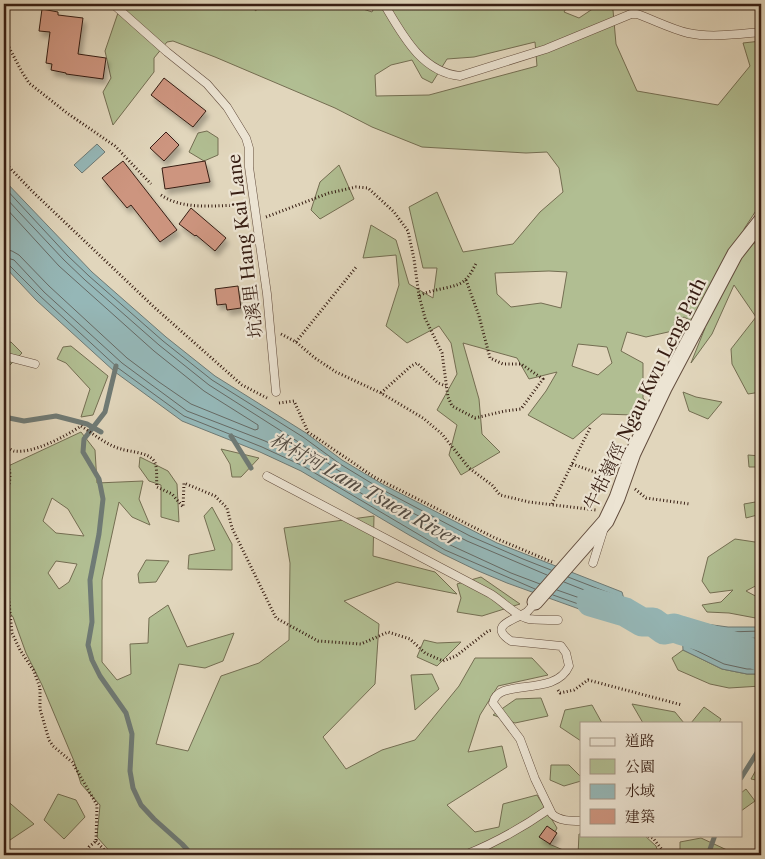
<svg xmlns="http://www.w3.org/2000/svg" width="765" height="859" font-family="'Libre Caslon Text','Noto Serif TC',serif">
<defs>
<filter id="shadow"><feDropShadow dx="3" dy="5" stdDeviation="2.5" flood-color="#0004"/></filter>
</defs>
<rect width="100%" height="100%" fill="#e1d6bc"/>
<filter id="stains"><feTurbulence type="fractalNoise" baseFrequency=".004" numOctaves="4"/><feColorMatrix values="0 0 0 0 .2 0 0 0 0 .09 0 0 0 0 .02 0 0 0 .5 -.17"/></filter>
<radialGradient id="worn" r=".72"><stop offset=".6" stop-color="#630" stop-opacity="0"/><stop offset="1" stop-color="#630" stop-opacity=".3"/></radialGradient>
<!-- green -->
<g fill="#b1be92" stroke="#746e52" fill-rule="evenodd">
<path d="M 121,4 L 248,4 L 256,11 L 256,4 L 357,4 L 360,8 L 372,12 L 376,4 L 508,4 L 510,5 L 512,4 L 569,4 L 564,12 L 579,18 L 600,4 L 613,10 L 616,44 L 637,91 L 718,105 L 750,66 L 743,43 L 761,41 L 761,203 L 744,229 L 750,245 L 761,240 L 761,392 L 748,394 L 732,364 L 731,349 L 756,317 L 734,285 L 712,334 L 691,363 L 705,328 L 684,317 L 674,322 L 677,330 L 646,337 L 627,332 L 621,351 L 643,363 L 643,398 L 657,415 L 652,429 L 633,415 L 602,414 L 573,439 L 528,415 L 546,391 L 557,372 L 529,379 L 517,358 L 463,343 L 479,399 L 482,434 L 500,452 L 461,475 L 449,455 L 457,425 L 437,410 L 457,374 L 451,343 L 439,326 L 407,343 L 386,326 L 399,285 L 396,255 L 363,258 L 371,225 L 396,240 L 409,284 L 433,298 L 437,268 L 423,268 L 409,207 L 437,192 L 463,252 L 513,244 L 540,212 L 563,192 L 559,168 L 547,152 L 526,153 L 422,147 L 372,127 L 335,108 L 215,57 L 173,41 L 167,42 L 154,58 L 154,72 L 113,125 L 103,92 L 111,78 L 105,51 ZM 535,42 L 537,66 L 429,95 L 376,96 L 375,75 L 391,65 L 412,60 L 422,78 L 432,83 L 447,59 L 474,57 ZM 549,271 L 567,272 L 561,308 L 541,303 L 511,307 L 497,294 L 495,273 ZM 578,344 L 607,347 L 612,363 L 598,375 L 572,366 Z"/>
<polygon points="207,131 218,138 218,155 204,161 189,152 198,133"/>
<polygon points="339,165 354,199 320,219 311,210 320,182"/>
<polygon points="11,342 22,353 5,370 4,343"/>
<polygon points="71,346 108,376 93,415 81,417 90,389 66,363 57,359 63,347"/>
<polygon points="683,392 696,397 722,402 708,419 689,411"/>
<path d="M 81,432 L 95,450 L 97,483 L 143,481 L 139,499 L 150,525 L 132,517 L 119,502 L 102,580 L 102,662 L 117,680 L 131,674 L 130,644 L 148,643 L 149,618 L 168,605 L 187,647 L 234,633 L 223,661 L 205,668 L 179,664 L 156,744 L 188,751 L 221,676 L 259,663 L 289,640 L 290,563 L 284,528 L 374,516 L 373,556 L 435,572 L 457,594 L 397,582 L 344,601 L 379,624 L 375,684 L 323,737 L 346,769 L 382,750 L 415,740 L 459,686 L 475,658 L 532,658 L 548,675 L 498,686 L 480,715 L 468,752 L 502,746 L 507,767 L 447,805 L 475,832 L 499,827 L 503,804 L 537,795 L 557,828 L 549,844 L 575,855 L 113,855 L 97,837 L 100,805 L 81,784 L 74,761 L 42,685 L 26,653 L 13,617 L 4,606 L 4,522 L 7,504 L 4,499 L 4,468 ZM 52,498 L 68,509 L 84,536 L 56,533 L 43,521 ZM 56,561 L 77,564 L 69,582 L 59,589 L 48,573 Z"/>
<polygon points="221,449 259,458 241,477 232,477 230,464"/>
<polygon points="748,455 761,456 761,467 749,467"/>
<polygon points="140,457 168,471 177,484 179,522 161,517 161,485 149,481 139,467"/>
<polygon points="761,501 761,514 746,518 744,504"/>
<polygon points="212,507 232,544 232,570 188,569 189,555 215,550 204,516"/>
<polygon points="761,537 761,583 746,591 761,599 761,619 729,613 707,612 702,605 721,602 733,590 710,593 702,581 708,557 735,539 755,542"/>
<polygon points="146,560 169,561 156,582 139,583 138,574"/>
<polygon points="481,577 520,604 482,616 457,612 461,598 457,584"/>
<polygon points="424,640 437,643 461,642 437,666 417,657"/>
<polygon points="683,650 722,669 747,674 761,674 759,681 761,680 761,686 729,688 710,684 678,670 672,658"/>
<polygon points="432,674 439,689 415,710 411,675"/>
<polygon points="541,698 548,716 515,723 493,715 516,699"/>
<polygon points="632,704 675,712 684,723 643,723"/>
<polygon points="592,705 602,723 581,723 581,741 560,727 565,710"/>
<polygon points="704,707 721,719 719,723 691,723"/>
<polygon points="761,761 761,781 751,779"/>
<polygon points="551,765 569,765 581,777 581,781 564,786 550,780"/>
<polygon points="746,789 755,801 741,811 741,793"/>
<polygon points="58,794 76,800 85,817 64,839 44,820"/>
<polygon points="4,798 34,824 4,844"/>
<polygon points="579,834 581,834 581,835 644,835 656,846 659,855 578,855"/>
<polygon points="701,838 727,850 736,852 734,855 680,855 680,842"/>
</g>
<!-- water -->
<g fill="#95b7b7" stroke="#6f7a75">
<polygon points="97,144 105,152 82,173 74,165"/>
<polygon points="4,180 92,272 166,337 215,376 306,433 342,460 384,485 497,543 622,592 628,613 618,623 507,583 476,570 443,554 409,535 301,471 260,452 182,421 115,372 36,300 4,266"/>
<polygon points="698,623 728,627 761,627 761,674 747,674 722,669 683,650 682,630"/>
</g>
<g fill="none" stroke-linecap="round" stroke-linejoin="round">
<!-- shore -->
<g stroke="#666a65" stroke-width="1">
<polyline points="4,187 68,256 89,276 163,341 212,380 303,437 340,464 381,489 470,536 523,559 551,570"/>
<polyline points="4,196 64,260 85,280 159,345 209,385 300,443 336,469 378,495 467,541 547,575"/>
<polyline points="4,206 59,266 154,351 204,391 258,425 258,429 255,430 191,404 159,382 127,358 49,286 19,255 12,251 4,249"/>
<polyline points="4,257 14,260 44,292 122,363 187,411 265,441 306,461 448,544 511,573 540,584"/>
<polyline points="4,263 9,265 40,296 118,368 184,416 262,447 303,466 445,550 535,589"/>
<polyline points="557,590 611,609 614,608 612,601 564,582"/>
<polyline points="553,595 615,617 622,613 617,596 568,577"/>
<polyline points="761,631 728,632 699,628 687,635 689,647 724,664 747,669 761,669"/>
<polyline points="761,638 727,639 700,635 694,639 695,643 726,658 748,662 761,663"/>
<polyline points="761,645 730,646 727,649 729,651 761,655"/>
</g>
<!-- stream -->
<g stroke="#6f7a75" stroke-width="5">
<polyline points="116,366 105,412 84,439 83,452 99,479 103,499 99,534 90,580 92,622 88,645 92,660 100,676 126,713 132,734 130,771 133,788 141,805 154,819 182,844 192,855"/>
<polyline points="4,417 24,421 56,416 87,424 101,432"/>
<polyline points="231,436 251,468"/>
<polyline points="741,778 758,751 761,711"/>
<polyline points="708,855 715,835"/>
</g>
<!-- river -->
<polyline stroke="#95b7b7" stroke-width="29" points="591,602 625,612 642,622 653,622 664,630 674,628 680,630 740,648 761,657"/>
</g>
<!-- building -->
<g fill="#cd957f" stroke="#371e13" filter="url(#shadow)">
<polygon points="42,9 58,12 58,15 83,18 78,54 106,58 103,79 66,74 66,73 51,70 52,64 46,63 50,32 39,31"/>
<polygon points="164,78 206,111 193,127 151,95"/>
<polygon points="166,132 179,145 164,161 150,148"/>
<polygon points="123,161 177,230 160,242 131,205 127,208 102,178"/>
<polygon points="205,161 210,182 165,189 162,168"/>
<polygon points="191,208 226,238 215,251 196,235 195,236 179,224"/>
<polygon points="238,286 241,308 227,310 226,304 217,305 215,289"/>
<polygon points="547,826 557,833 550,844 539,837"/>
</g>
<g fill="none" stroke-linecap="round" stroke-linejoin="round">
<!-- service casing -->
<g stroke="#624c3d" stroke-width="9">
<g id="service">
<polyline points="113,4 167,52 207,84 227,107 246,138 249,148 249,167 267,294 276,392"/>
<path d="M 384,4 C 402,34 421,72 460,76 L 546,49 L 631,14 L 637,14 C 654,20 671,29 688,33 C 711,38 738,34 761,32"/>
<polyline points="4,356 35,364"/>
<path d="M 267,476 L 489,593 C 502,600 515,616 529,619 C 538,620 548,620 558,620"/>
<polyline points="593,563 604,528"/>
<path d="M 535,602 C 533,605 530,609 527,612 C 517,619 486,625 511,641 L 561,646 L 566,653 L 569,666 C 555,698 497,677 493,703 L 520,739 L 535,779 L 552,814 C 559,821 571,821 581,821"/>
<path d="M 465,855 C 495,843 522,828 549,809"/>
</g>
</g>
<!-- minor casing -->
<g stroke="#624c3d" stroke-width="17">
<polyline id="minor" points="535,602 606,521 617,498 633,453 664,388 735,254 761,221"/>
</g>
<!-- path -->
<g stroke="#371e13" stroke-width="3" stroke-dasharray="1 2.5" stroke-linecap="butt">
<polyline points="4,38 22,72 29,83 67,113 115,146 151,184"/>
<polyline points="4,162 33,192 154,307 242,385 267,398"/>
<path d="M 161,195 C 184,211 217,205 244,205"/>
<polyline points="266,217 329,193 356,187 368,188 394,212 408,231 414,259 419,296"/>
<path d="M 466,280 L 479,316 L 490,358 L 503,364 L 521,364 L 543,379 L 521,409 L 505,411 L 475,418 L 452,406 L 448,397 L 442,353 L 425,318 L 419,296 C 432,288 458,289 466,279 C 471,274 474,267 477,262"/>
<polyline points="281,334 296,342 315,358 336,372 381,393 423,418 442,434 469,468 492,485 500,495 529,502 596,510"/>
<polyline points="296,342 357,266"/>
<polyline points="381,393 411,366 417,363 438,383 446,386"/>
<polyline points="279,403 294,401 308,432 374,477 495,538 552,562"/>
<path d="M 4,446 C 7,447 11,450 14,451 C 33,454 66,436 81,426 C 94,434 106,445 121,449 C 130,452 148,452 154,461 C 158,467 156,480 157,487 L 172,494 L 183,507 L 184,483 L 215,496 L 227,508 L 232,528 L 276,618 L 318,641 L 361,644 L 388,632 L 410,639 L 425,653 L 443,661 L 456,656 L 488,631 L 492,630"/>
<path d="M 4,460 C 15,472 8,488 4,502"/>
<polyline points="572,464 609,477"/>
<polyline points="635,489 646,498 690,504"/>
<polyline points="552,504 590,428"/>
<polyline points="4,553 12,633 20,650 34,671 40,688 40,709 49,740 53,746 72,762 97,805 96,841 89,847 85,855"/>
<polyline points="558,690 560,693 574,690 588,680 682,705"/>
<polyline points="645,835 653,838 666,855"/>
<polyline points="96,841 109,855"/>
</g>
<!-- service -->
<use href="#service" stroke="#ece4d3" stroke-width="8"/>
<!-- minor -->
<use href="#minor" stroke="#ece4d3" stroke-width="15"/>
</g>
<g text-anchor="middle" stroke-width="4.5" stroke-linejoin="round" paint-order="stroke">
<!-- street labels -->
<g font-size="18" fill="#371e13" stroke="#ece4d3">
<text transform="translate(245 246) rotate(-97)" y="6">坑溪里 Hang Kai Lane</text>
<text transform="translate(645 394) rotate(-64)" y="6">牛牯嶺徑 Ngau Kwu Leng Path</text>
</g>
<!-- water labels -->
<g font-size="19" font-style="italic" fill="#534c44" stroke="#ece4d3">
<text transform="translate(365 489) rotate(29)" y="7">林村河 Lam Tsuen River</text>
</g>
</g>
<!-- margin -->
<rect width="765" height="859" fill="none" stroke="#e1d6bc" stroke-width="20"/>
<rect x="5" y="5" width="755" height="849" fill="none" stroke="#371e13" stroke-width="2.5"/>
<rect x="10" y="10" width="745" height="839" fill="none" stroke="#371e13"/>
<!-- legend -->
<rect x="580" y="722" width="162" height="115" fill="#ece4d3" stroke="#a49586"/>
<rect x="590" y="738" width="25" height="8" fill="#ece4d3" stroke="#a49586"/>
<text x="625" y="746" font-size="15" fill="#371e13">道路</text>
<rect x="590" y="759" width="25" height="15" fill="#b1be92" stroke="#a49586"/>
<text x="625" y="772" font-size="15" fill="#371e13">公園</text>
<rect x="590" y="784" width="25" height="15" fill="#95b7b7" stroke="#a49586"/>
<text x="625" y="796" font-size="15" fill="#371e13">水域</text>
<rect x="590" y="809" width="25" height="15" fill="#cd957f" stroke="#a49586"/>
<text x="625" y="822" font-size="15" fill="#371e13">建築</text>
<rect width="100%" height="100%" filter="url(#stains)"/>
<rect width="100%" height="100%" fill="url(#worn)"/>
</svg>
